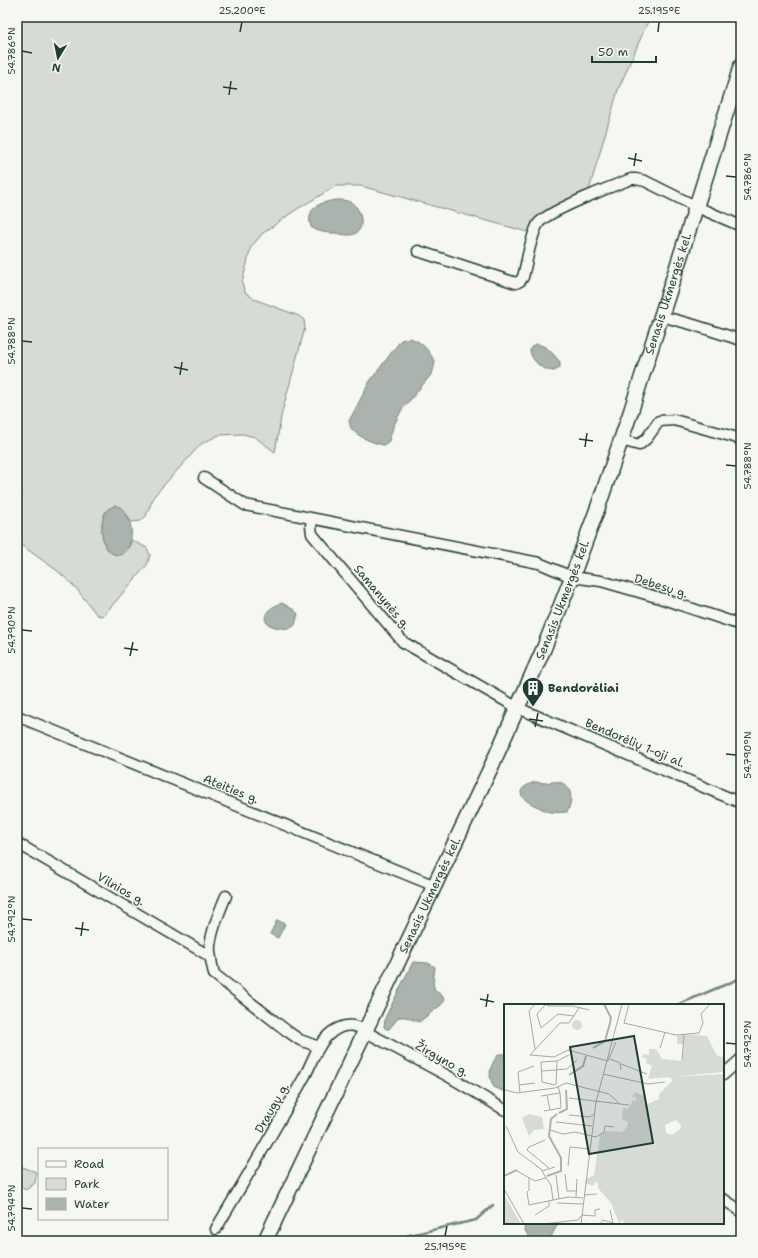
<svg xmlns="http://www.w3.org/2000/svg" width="758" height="1258" font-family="'Shantell Sans',sans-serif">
<rect width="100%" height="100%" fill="#f6f6f2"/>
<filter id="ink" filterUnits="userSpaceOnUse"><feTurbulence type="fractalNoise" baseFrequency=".025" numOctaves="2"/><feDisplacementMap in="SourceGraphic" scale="8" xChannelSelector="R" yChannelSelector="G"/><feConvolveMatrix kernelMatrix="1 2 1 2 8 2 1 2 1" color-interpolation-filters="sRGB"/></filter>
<g filter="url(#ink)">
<!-- green -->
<g fill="#d6dbd6" stroke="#7a8c85">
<path d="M 17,17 L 650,17 L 618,90 L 589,190 L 531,233 L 361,186 L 336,186 L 294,211 L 262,234 L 251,247 L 242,283 L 245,292 L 254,299 L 299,316 L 304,320 L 305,328 L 282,412 L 275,452 L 255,437 L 243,434 L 219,435 L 201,444 L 154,496 L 146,516 L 141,521 L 131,522 C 128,515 122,507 115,505 L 102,523 L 104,544 L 130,545 L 131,540 L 147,548 L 150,555 L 147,565 L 103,616 L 97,615 L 75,587 L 59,572 L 17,542 L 17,503 L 21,498 L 21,484 L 17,474 Z"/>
<polygon points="17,1165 36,1172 35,1183 26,1190 17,1185"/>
</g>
<!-- water -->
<g fill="#aab3ae" stroke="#72847d">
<path d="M 337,200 C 342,200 347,200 352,203 C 360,208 366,227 356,233 C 350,237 341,234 335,233 C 326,233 318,232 311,227 C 305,207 321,202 337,200 Z"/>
<path d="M 410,338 C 423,342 429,351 435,362 L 433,371 L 430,376 L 401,411 L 393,427 L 389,441 L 384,445 C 375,444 356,436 351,428 C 350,426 350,424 349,421 L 370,381 L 401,340 Z"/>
<path d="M 536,344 C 547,345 553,354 560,362 L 560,368 L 554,371 C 544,371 532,362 530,351 L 532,346 Z"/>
<path d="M 115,505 C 137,511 136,557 117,555 C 100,553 98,521 107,510 C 109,508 113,507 115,505 Z"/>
<path d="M 282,603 L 294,610 L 298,614 L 295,625 L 291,628 C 285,629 272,628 267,623 C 260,613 275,605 282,603 Z"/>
<path d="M 535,782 C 538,782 542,783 545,783 C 549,783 554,781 558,782 C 573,784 573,802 567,812 C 562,812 556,813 551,812 C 545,811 539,807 534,805 C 516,796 517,788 535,782 Z"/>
<polygon points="277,920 285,924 278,938 270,934"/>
<polygon points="413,962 428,963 435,967 433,983 435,991 440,993 445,1000 441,1005 419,1022 406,1017 399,1017 389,1029 386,1029 384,1027 385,1018"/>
<path d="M 499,1054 L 505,1054 L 505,1092 L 494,1087 C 487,1075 490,1064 499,1054 Z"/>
<polygon points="523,1223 558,1223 549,1241 531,1241 525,1230"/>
</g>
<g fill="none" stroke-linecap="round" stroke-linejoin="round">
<!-- stream -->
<g stroke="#72847d" stroke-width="2.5">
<polyline points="677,1005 741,978"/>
<polyline points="384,1241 476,1220 493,1205"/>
</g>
<!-- street casing -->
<g stroke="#1f3d34" stroke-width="13">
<g id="street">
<path d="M 418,251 L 516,283 L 520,281 L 523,277 C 527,262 530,238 538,224 C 545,212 615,185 631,179 L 636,179 L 645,181 L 697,207 L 741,226"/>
<polyline points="661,316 694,325 741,340"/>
<polyline points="621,440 639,445 647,438 659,421 674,420 741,439"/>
<polyline points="204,478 245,505 539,563 572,577 601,581 660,598 741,625"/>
<polyline points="312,519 311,526 312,534 403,642 518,708 741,803"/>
<polyline points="17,716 435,886"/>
<polyline points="17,843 206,954 211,958"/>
<path d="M 226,896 C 220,910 212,930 210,945 C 209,954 212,965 214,974 L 287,1031 L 300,1040 L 319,1047"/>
<polyline points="723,1075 741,1059"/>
<polyline points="723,1199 741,1211"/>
<path d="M 216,1229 C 245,1180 274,1131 302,1081 C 312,1065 316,1044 332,1032 C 343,1024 355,1023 366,1032 L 448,1076 L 505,1110"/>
</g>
</g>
<!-- secondary casing -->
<g stroke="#1f3d34" stroke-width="17">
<g id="secondary">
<path id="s1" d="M 265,1241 L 492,765 L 544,648 L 572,577 L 598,507 L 631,411 L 741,66"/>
</g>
</g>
<!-- street -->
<use href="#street" stroke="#f6f6f2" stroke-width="10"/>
<!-- secondary -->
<use href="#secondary" stroke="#f6f6f2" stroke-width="14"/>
</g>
</g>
<!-- ticks -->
<path fill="none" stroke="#1f3d34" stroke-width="1.5" d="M 240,32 L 242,22M 658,32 L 659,22M 22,51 L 32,53M 223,87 L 237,89M 229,95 L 231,81M 628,158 L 642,161M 634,166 L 636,153M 726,176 L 736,177M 22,341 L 32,342M 174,367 L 188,370M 180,375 L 182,362M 579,439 L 593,441M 585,447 L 587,433M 726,465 L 736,466M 22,630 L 32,631M 124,648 L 138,650M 130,656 L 133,642M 529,719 L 543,721M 535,727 L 538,713M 726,754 L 736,755M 22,919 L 32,920M 75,928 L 89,930M 81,936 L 83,922M 480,999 L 494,1002M 486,1007 L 488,994M 726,1043 L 736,1044M 22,1208 L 32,1209M 445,1236 L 447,1226"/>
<!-- icons -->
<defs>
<g id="building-pin" transform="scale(1.15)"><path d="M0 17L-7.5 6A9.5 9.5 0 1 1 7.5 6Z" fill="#1f3d34" stroke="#f6f6f2"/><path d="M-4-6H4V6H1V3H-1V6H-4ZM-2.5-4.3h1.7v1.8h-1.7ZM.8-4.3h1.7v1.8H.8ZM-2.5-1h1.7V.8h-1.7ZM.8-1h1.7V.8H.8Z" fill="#fff"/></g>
</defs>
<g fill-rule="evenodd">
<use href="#building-pin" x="533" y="688"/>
</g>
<g text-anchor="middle" stroke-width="3" stroke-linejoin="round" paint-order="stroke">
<!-- street labels -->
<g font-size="12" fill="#1f3d34" stroke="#f6f6f2">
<text dy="4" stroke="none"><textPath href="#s1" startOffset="1031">Senasis Ukmergės kel.</textPath></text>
<text transform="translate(661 586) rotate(17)" y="4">Debesų g.</text>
<text transform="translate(382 597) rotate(50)" y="4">Samanynės g.</text>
<text dy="4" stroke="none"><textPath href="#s1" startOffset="707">Senasis Ukmergės kel.</textPath></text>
<text transform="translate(635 743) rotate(23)" y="4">Bendorėlių 1-oji al.</text>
<text transform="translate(231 789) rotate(22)" y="4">Ateities g.</text>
<text transform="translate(121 889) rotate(30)" y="4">Vilnios g.</text>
<text dy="4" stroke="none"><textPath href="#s1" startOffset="383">Senasis Ukmergės kel.</textPath></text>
<text transform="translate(442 1059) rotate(29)" y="4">Žirgyno g.</text>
<text transform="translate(272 1108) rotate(-60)" y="4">Draugų g.</text>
</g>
<!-- poi labels -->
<g font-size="12" font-weight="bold" fill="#1f3d34" stroke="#f6f6f2" text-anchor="start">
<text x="548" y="692">Bendorėliai</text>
</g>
</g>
<!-- overview -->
<g transform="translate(504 1004)">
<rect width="220" height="220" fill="#f6f6f2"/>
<path d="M68 21a5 5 0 1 1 10 0a5 5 0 1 1-10 0ZM 182,30 L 203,32 L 213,52 L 220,53 L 220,68 L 144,75 L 148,62 L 142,59 L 143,55 L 138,53 L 139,50 L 145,51 L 145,45 L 152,45 L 158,55 L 178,57 L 180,40 L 173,40 L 173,32 ZM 220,70 L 220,220 L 120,220 L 119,216 L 115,219 L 107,199 L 94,184 L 94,178 L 91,178 L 90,182 L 81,179 L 82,175 L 90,171 L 96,131 L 101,127 L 118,128 L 123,123 L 124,118 L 118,115 L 119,104 L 124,105 L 129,96 L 132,97 L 132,93 L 128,94 L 131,88 L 142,93 L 140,98 L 144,100 L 155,95 L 155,90 L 169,76 L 165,73 ZM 172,116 L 177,121 L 177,124 L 168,131 L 162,129 L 161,121 ZM 25,110 L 38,113 L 40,125 L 30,126 L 25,132 L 18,114 ZM 0,191 L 17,220 L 0,220 Z" fill="#d6dbd6" fill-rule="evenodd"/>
<path fill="none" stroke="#aab3ae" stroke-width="2" d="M 89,44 L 101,37 L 106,19 L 107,14 L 100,0M 65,71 L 79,62 L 82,52M 55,109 L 63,105 L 62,86M 0,172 L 13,166M 43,172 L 57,167 L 57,154 L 45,132 L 47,115 L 53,110"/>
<path fill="none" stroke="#a0aca6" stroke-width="1" d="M 31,0 L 25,7 L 31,45M 40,0 L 45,2 L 69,2 L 85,6M 125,0 L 120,19 L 172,31 L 195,29 L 199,19 L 197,10 L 206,0M 41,1 L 33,10 L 37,24 L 54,10 L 70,12M 156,44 L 161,28M 26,51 L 50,53 L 64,46 L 104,57 L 112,38M 26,51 L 56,19 L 65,19 L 75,4M 106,55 L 116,59 L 117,66M 178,56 L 180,31M 117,60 L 143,70M 38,67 L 63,65 L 73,56M 99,70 L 144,80 L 161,78M 15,81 L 31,79M 51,81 L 38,78 L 37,58 L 53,57 L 65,51M 52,81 L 53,57M 0,84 L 1,86 L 13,89 L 51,84 L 62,79 L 105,90 L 115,99M 16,89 L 14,68 L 30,62M 43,91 L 46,106M 37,92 L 56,89 L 54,82M 65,94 L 125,101M 40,107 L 57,104 L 56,89M 65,111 L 86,113 L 90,110M 52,118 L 88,122M 2,122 L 14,148 L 37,165 L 42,174M 46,126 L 59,130 L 71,128 L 92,133 L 100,128 L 101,122 L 110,123M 41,136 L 25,143 L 23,146 L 45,164M 64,162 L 66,143 L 85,145M 13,167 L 31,177 L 42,174 L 47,181 L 49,196M 38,167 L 51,163M 61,170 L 63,187 L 72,187M 52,171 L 55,195M 25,174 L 25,186 L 23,188 L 25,201 L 64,193 L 79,194M 0,185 L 20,220M 80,191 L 93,190M 72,193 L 73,175M 53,199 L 79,200M 31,211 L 45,202 L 45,197M 78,211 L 91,212 L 91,206 L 96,205M 39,220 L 74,216 L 78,211M 77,220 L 92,98 L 118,0M 96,220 L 99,216 L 109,219 L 106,206"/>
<path fill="#1f3d34" fill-opacity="0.15" stroke="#1f3d34" stroke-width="2" d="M 130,32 L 149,139 L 85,150 L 66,43 Z"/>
<rect width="220" height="220" fill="none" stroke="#1f3d34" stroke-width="2"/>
</g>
<!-- margin -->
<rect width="758" height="1258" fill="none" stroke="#f6f6f2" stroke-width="44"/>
<!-- legend -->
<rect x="38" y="1148" width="130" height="72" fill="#f6f6f2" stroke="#a0aca6"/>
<rect x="46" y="1161" width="20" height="6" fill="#f6f6f2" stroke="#a0aca6"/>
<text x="74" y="1168" font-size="12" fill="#1f3d34">Road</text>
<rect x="46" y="1178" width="20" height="12" fill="#d6dbd6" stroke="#a0aca6"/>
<text x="74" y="1188" font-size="12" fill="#1f3d34">Park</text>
<rect x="46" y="1198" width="20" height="12" fill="#aab3ae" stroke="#a0aca6"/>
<text x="74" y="1208" font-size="12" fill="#1f3d34">Water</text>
<!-- north arrow -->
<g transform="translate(58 58) rotate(190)" stroke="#f6f6f2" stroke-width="3" paint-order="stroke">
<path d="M0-3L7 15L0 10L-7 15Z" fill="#1f3d34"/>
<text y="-6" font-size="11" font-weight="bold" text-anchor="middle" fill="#1f3d34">N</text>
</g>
<!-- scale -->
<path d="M592 56v6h64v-6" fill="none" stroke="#1f3d34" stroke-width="2"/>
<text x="598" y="56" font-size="12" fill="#1f3d34" stroke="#f6f6f2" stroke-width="3" paint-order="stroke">50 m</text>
<rect x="22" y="22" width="714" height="1214" fill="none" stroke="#1f3d34" stroke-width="1.5"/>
<g font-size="10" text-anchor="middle" fill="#1f3d34">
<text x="242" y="14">25.200°E</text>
<text x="659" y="14">25.195°E</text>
<text transform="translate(11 51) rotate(-90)" y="4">54.786°N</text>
<text transform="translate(747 177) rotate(-90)" y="4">54.786°N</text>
<text transform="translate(11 341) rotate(-90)" y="4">54.788°N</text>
<text transform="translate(747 466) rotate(-90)" y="4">54.788°N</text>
<text transform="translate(11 630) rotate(-90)" y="4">54.790°N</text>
<text transform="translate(747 755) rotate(-90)" y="4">54.790°N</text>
<text transform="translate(11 919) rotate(-90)" y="4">54.792°N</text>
<text transform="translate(747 1044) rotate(-90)" y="4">54.792°N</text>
<text transform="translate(11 1208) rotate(-90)" y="4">54.794°N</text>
<text x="445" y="1250">25.195°E</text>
</g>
</svg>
